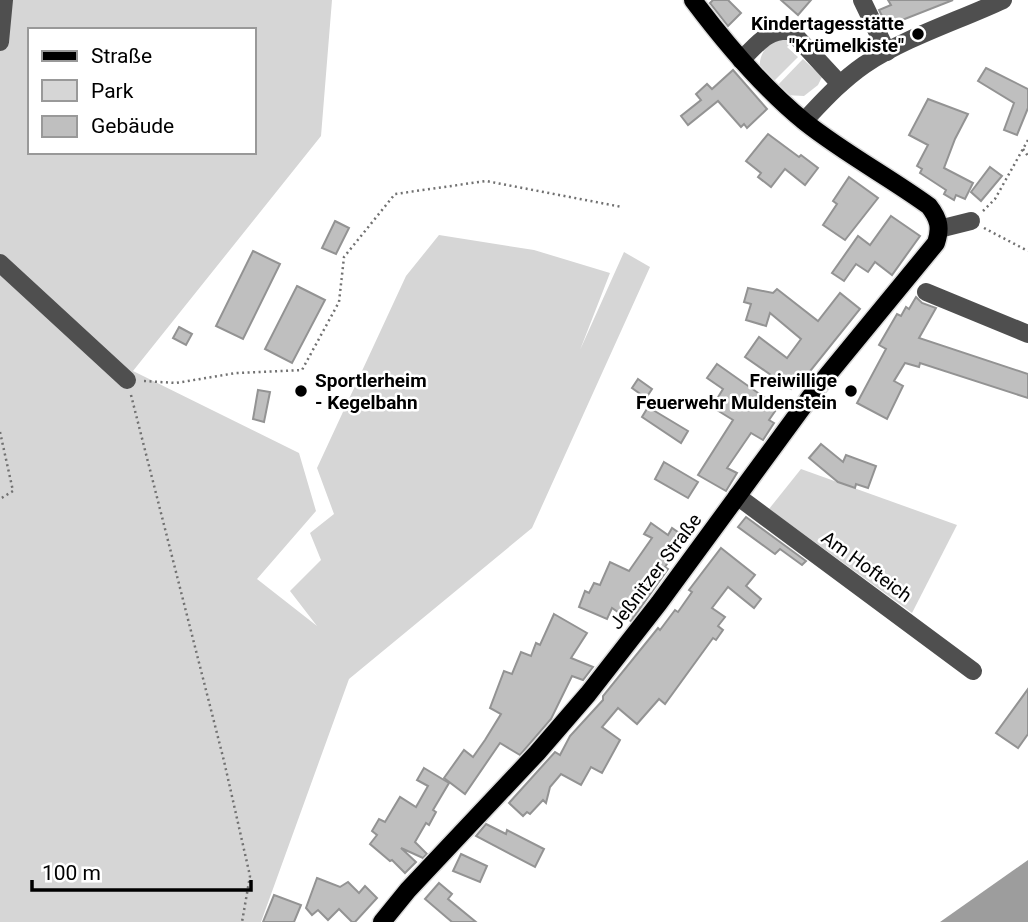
<svg xmlns="http://www.w3.org/2000/svg" width="1028" height="922" font-family="Roboto,sans-serif">
<rect width="100%" height="100%" fill="#fff"/>
<!-- green -->
<g fill="#d6d6d6" fill-rule="evenodd">
<path d="M 0,0 L 332,0 L 321,136 L 133,371 L 299,453 L 316,511 L 257,579 L 317,626 L 290,591 L 321,560 L 310,533 L 334,514 L 317,468 L 406,276 L 439,235 L 534,250 L 610,273 L 580,350 L 624,252 L 650,267 L 532,528 L 349,679 L 261,922 L 0,922 ZM 30,30 L 254,30 L 254,152 L 30,152 Z"/>
<path d="M 784,37 L 792,42 L 787,47 L 798,57 L 772,83 L 760,69 C 758,52 769,43 784,37 Z"/>
<polygon points="803,59 822,77 818,85 804,96 785,95 776,87"/>
<polygon points="801,469 957,525 912,613 769,509"/>
</g>
<!-- water -->
<polygon fill="#9d9d9d" points="1028,860 1028,922 940,922"/>
<!-- building -->
<g fill="#bfbfbf" stroke="#939393" stroke-width="2">
<polygon points="713,0 728,0 741,13 728,26 710,3"/>
<polygon points="781,0 811,0 798,15"/>
<polygon points="888,0 953,0 887,26 879,10 891,5"/>
<polygon points="986,68 1028,89 1028,108 1017,135 1004,130 1014,103 978,81"/>
<polygon points="733,70 767,109 747,128 744,124 741,127 718,101 688,125 681,116 701,100 696,94 707,84 712,89"/>
<polygon points="928,99 968,114 955,139 944,168 973,183 965,199 956,195 954,200 944,194 946,190 920,173 922,169 917,166 928,145 909,135"/>
<polygon points="768,134 799,157 801,155 818,168 805,185 785,169 771,187 758,177 761,173 746,161"/>
<polygon points="990,167 1002,176 981,201 971,192"/>
<polygon points="849,177 878,198 845,240 823,225 837,204 833,201"/>
<polygon points="891,216 920,236 892,275 875,262 868,272 856,264 844,281 832,273 858,236 870,245"/>
<polygon points="335,221 349,228 336,254 322,248"/>
<polygon points="253,251 280,264 243,339 216,326"/>
<polygon points="297,286 325,300 292,363 265,349"/>
<polygon points="748,288 773,293 777,289 818,321 840,293 860,309 803,380 800,377 791,389 745,357 759,337 787,358 801,339 770,313 766,326 746,320 751,304 744,302"/>
<polygon points="916,297 922,303 936,308 919,338 1028,374 1028,398 920,363 919,367 905,363 894,381 903,386 887,419 857,403 886,349 879,345 897,314 901,316 906,307 909,309"/>
<polygon points="179,327 192,334 186,345 173,338"/>
<polygon points="717,364 778,407 769,420 774,423 763,440 751,433 727,468 737,473 726,491 698,475 733,420 712,407 723,389 707,378"/>
<polygon points="638,379 652,389 646,398 632,388"/>
<polygon points="258,390 270,392 264,422 253,419"/>
<polygon points="648,407 688,431 681,443 642,417"/>
<polygon points="821,444 843,462 846,455 876,466 868,488 856,484 855,488 838,482 809,458"/>
<polygon points="664,462 698,482 688,498 655,479"/>
<polygon points="746,517 806,561 802,565 780,549 775,554 738,527"/>
<polygon points="651,523 668,535 672,528 685,537 665,567 668,569 631,621 612,608 607,619 579,607 585,591 589,593 594,583 600,585 610,562 629,571 652,538 644,534"/>
<polygon points="721,548 755,575 746,586 761,599 754,608 728,587 712,608 725,617 718,626 723,630 716,640 713,638 665,704 659,699 637,724 618,708 602,727 620,740 602,773 591,767 581,785 561,774 550,787 546,803 543,800 530,814 527,812 523,816 509,803 555,752 560,755 570,736 603,700 603,696 658,628 660,630 675,610 678,612 692,592 689,590"/>
<polygon points="554,614 587,633 571,658 593,667 583,680 572,676 551,719 520,755 500,743 465,794 444,778 464,750 473,757 485,740 501,714 490,708 504,671 512,674 521,652 531,656 536,643 540,645"/>
<polygon points="1028,689 1028,734 1018,748 996,733"/>
<polygon points="424,768 449,783 433,810 436,812 429,825 426,823 415,842 427,854 423,858 401,848 416,862 405,873 392,860 390,861 370,844 377,835 372,831 379,819 385,822 400,797 416,807 428,786 417,780"/>
<polygon points="486,824 506,834 507,830 544,849 535,867 476,836"/>
<polygon points="461,854 487,866 480,882 453,871"/>
<polygon points="317,878 340,887 348,882 359,893 365,886 377,898 355,922 352,922 339,909 328,920 318,910 312,915 306,908"/>
<polygon points="439,883 452,894 448,899 476,922 452,922 425,899"/>
<polygon points="274,895 301,905 294,922 263,922"/>
</g>
<g fill="none" stroke-linecap="round" stroke-linejoin="round">
<!-- major casing -->
<g stroke="#dbdbdb" stroke-width="21">
<path id="major" d="M 382,922 L 408,890 L 537,753 L 588,694 L 659,603 L 816,389 L 936,243 C 941,228 939,219 929,206 C 889,177 844,153 805,122 C 762,87 726,44 693,0"/>
</g>
<!-- path -->
<g stroke="#717171" stroke-width="2.5" stroke-dasharray="2 3.5" stroke-linecap="butt">
<polyline points="1023,149 1028,156"/>
<polyline points="983,211 995,199 1028,140"/>
<polyline points="984,228 1028,251"/>
<polyline points="144,381 176,383 236,373 302,370 339,302 344,257 395,194 486,181 622,207"/>
<polyline points="131,395 224,761 250,876 242,922"/>
<polyline points="0,432 13,491 0,499"/>
</g>
<!-- minor -->
<g stroke="#4f4f4f" stroke-width="18">
<polyline points="862,0 887,52"/>
<polyline points="0,42 4,0"/>
<path d="M 741,60 C 758,44 767,29 791,31 L 840,84"/>
<path d="M 804,121 C 823,101 841,81 864,65 C 906,37 958,21 1003,0"/>
<polyline points="939,229 971,221"/>
<polyline points="0,263 127,380"/>
<polyline points="926,292 1028,334"/>
<polyline points="737,496 973,671"/>
</g>
<!-- major -->
<use href="#major" stroke="#000" stroke-width="18"/>
</g>
<!-- markers -->
<g fill="#000" stroke="#fff" stroke-width="2.5">
<circle cx="918" cy="34" r="7"/>
<circle cx="301" cy="391" r="7"/>
<circle cx="851" cy="391" r="7"/>
</g>
<g text-anchor="middle" stroke-width="5" stroke-linejoin="round" paint-order="stroke">
<!-- poi labels -->
<g font-size="19" font-weight="bold" fill="#000" stroke="#fff" text-anchor="end">
<text x="904" y="30">Kindertagesstätte<tspan x="904" dy="22">"Krümelkiste"</tspan></text>
<text x="315" y="387" text-anchor="start">Sportlerheim<tspan x="315" dy="22">- Kegelbahn</tspan></text>
<text x="837" y="387">Freiwillige<tspan x="837" dy="22">Feuerwehr Muldenstein</tspan></text>
</g>
<!-- street labels -->
<g font-size="19" fill="#000" stroke="#fff">
<text transform="translate(867 566) rotate(36)" y="7">Am Hofteich</text>
<text transform="translate(655 571) rotate(-53)" y="7">Jeßnitzer Straße</text>
</g>
</g>
<!-- legend -->
<rect x="28" y="28" width="228" height="126" fill="#ffffff" stroke="#999999" stroke-width="2"/>
<rect x="42" y="51" width="35" height="10" fill="#000000" stroke="#999999" stroke-width="2"/>
<text x="91" y="63" font-size="21" fill="#000000">Straße</text>
<rect x="42" y="80" width="35" height="21" fill="#d6d6d6" stroke="#999999" stroke-width="2"/>
<text x="91" y="98" font-size="21" fill="#000000">Park</text>
<rect x="42" y="116" width="35" height="21" fill="#bfbfbf" stroke="#999999" stroke-width="2"/>
<text x="91" y="133" font-size="21" fill="#000000">Gebäude</text>
<!-- scale -->
<path d="M32 880v10h219v-10" fill="none" stroke="#000000" stroke-width="3.5"/>
<text x="42" y="880" font-size="21" fill="#000000" stroke="#ffffff" stroke-width="5" paint-order="stroke">100 m</text>
</svg>
